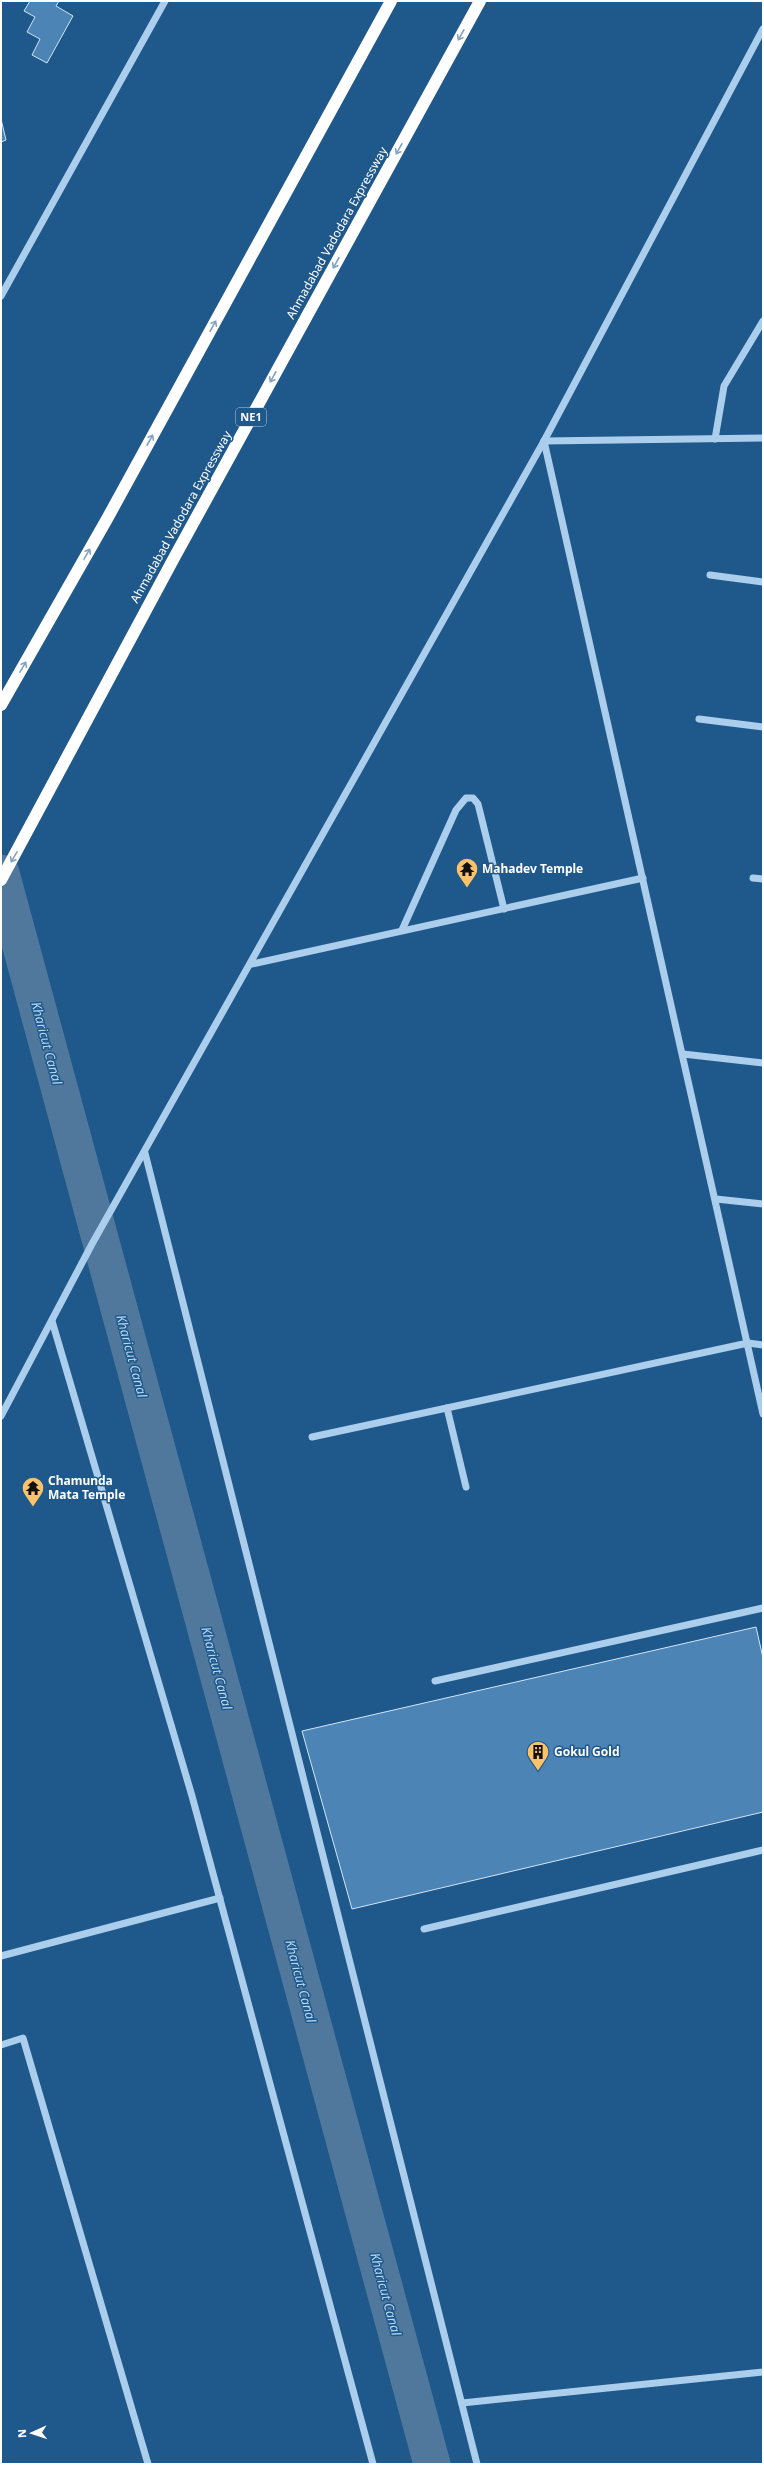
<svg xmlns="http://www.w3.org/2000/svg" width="764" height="2465" font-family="'Noto Sans',sans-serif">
<rect width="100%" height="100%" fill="#1f588b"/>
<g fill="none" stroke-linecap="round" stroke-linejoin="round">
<!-- canal -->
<polyline stroke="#50789d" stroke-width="37" points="1,873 432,2464"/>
</g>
<!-- building -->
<g fill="#4b84b5" stroke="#d0e6f9">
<polygon points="30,1 59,1 56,6 73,16 47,63 32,55 40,39 27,32 35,17 24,11"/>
<polygon points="1,119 6,140 1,142"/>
<polygon points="756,1627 763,1658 763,1812 352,1909 302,1731"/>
</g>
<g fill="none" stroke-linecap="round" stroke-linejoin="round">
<!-- minor -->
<g stroke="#abceec" stroke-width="7">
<polyline points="1,296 165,1"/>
<polyline points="715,439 724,386 763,321"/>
<polyline points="544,441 763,1414"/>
<polyline points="544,441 763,438"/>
<polyline points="710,575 763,582"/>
<polyline points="699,719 763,727"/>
<polyline points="753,878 763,879"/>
<polyline points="402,930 456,810 466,798 473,798 478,804 504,909"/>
<polyline points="252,964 643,878"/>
<polyline points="683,1054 763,1063"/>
<polyline points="145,1153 477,2464"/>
<polyline points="716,1199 763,1204"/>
<polyline points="52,1321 192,1796 373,2464"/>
<polyline points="447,1408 466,1487"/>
<polyline points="1,1416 92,1244 544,441 763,29"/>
<polyline points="312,1437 748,1343 763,1345"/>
<polyline points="435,1681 763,1608"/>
<polyline points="424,1929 763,1850"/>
<polyline points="1,1956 220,1898"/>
<polyline points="1,2045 23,2038 148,2464"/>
<polyline points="462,2403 763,2372"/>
</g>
<!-- highway -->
<g stroke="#fff" stroke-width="12">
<polyline points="1,705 107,519 391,1"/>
<polyline points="1,880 174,558 480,1"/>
</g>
</g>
<!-- one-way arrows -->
<defs><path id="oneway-shaft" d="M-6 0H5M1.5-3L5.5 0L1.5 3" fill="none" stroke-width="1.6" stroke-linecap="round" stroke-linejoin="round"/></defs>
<g stroke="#84a3bf">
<use href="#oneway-shaft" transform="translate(461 35) rotate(119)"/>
<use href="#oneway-shaft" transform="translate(399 149) rotate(119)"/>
<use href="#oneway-shaft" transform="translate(336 263) rotate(119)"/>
<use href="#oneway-shaft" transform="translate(213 326) rotate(-61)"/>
<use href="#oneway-shaft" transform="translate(273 377) rotate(119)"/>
<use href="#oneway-shaft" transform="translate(150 440) rotate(-61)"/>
<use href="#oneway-shaft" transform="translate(87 554) rotate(-60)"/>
<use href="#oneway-shaft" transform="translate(23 667) rotate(-60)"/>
<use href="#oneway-shaft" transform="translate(14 857) rotate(120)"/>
</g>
<!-- icons -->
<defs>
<g id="temple-pin" transform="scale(1.15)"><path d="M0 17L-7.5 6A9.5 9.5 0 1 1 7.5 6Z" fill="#fac36b" stroke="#1f588b"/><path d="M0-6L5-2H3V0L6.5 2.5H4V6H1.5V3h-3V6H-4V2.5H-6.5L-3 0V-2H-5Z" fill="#111"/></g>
<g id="building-pin" transform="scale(1.15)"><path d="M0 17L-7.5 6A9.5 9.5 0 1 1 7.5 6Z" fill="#fac36b" stroke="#1f588b"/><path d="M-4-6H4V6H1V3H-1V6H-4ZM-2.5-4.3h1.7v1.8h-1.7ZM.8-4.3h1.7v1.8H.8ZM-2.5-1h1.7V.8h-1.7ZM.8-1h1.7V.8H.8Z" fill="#111"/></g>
</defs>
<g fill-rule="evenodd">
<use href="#temple-pin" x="467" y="869"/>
<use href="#temple-pin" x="33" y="1488"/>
<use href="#building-pin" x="538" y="1752"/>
</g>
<g text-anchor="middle" stroke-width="3" stroke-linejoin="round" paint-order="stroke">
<!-- shield labels -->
<rect fill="#1f588b" stroke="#bccddc" stroke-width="1" x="236" y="408" width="30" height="18" rx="3"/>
<g font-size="11" font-weight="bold" fill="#fff">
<text x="251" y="421">NE1</text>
</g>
<!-- street labels -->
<g font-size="12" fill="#fff" stroke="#1f588b">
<text transform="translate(337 233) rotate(-61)" y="4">Ahmadabad Vadodara Expressway</text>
<text transform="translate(181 517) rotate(-61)" y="4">Ahmadabad Vadodara Expressway</text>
</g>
<!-- poi labels -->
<g font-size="12" font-weight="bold" fill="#fff" stroke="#1f588b" text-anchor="start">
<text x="482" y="873">Mahadev Temple</text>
<text x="48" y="1485">Chamunda<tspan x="48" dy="14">Mata Temple</tspan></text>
<text x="554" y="1756">Gokul Gold</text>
</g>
<!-- water labels -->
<g font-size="13" font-style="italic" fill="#b7d8f3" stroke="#1f588b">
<text transform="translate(47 1043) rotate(75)" y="5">Kharicut Canal</text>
<text transform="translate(132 1356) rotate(75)" y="5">Kharicut Canal</text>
<text transform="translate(217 1668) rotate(75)" y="5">Kharicut Canal</text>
<text transform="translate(301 1981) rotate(75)" y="5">Kharicut Canal</text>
<text transform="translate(386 2294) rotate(75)" y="5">Kharicut Canal</text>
</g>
</g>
<!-- border -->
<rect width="764" height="2465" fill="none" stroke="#ffffff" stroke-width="4"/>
<!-- north arrow -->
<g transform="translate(32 2433) rotate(267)" stroke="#1f588b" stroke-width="3" paint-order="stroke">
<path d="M0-3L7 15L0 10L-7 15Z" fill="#ffffff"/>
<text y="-6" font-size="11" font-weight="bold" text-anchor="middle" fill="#ffffff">N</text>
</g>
</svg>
